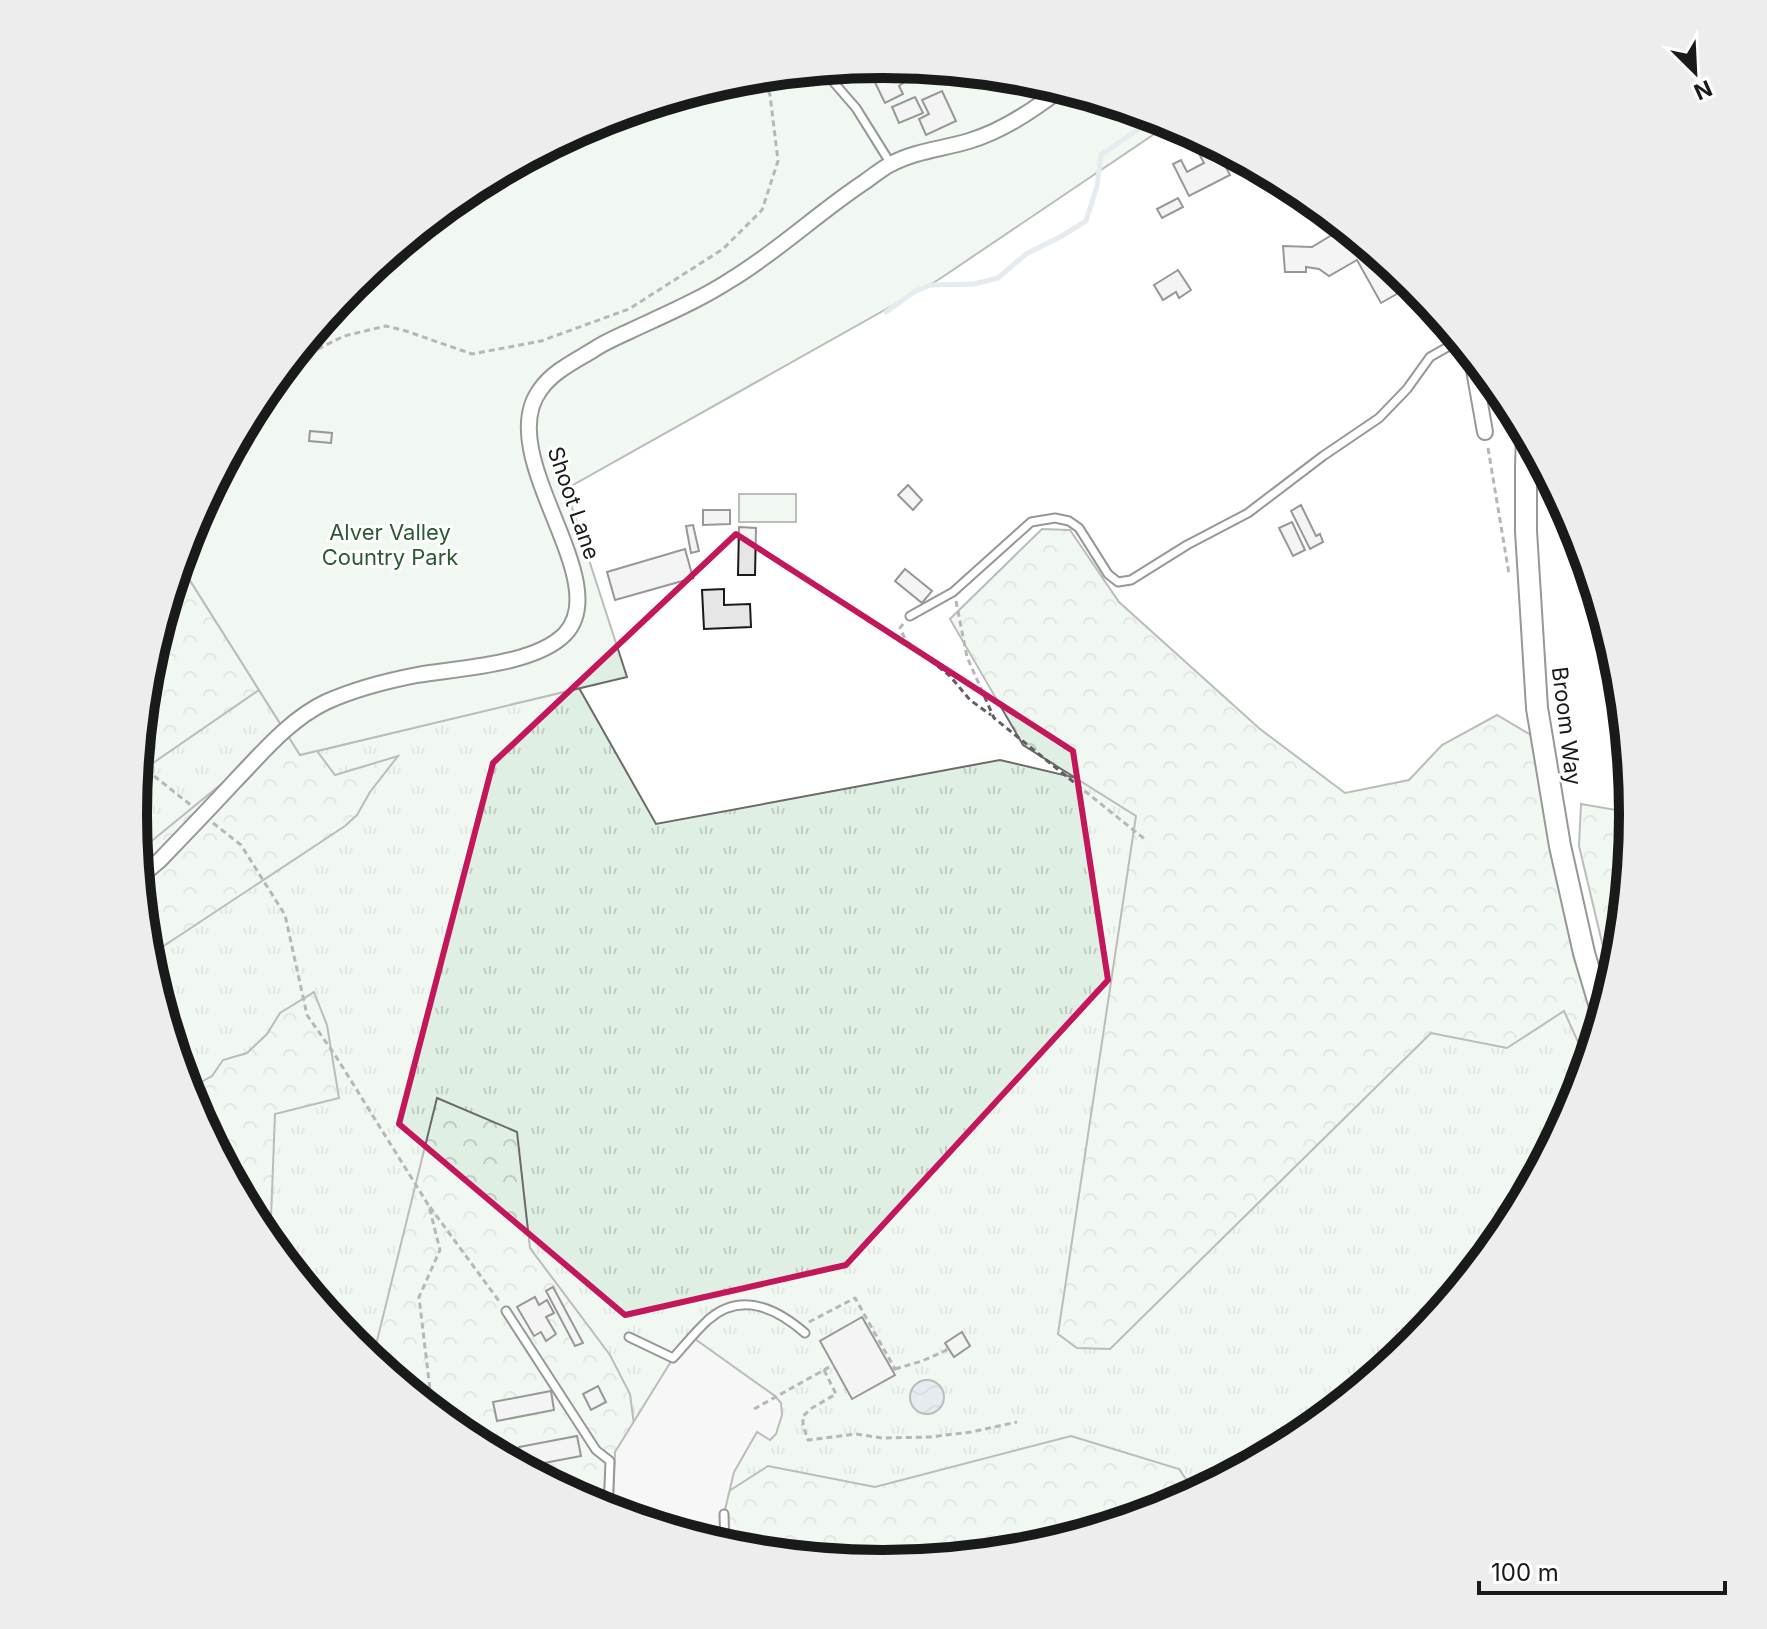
<svg xmlns="http://www.w3.org/2000/svg" width="1767" height="1629" font-family="Inter,sans-serif">
<defs>
<pattern id="grass-tufts" width="24" height="20" patternUnits="userSpaceOnUse" patternTransform="scale(2)"><rect width="24" height="20" fill="#e0efe3"/><path d="M3 7l-1-3M5 7V3M7 7l1-3M15 17l-1-3M17 17v-4M19 17l1-3" fill="none" stroke="#c0ccc2"/></pattern>
<pattern id="forest-crowns" width="20" height="18" patternUnits="userSpaceOnUse" patternTransform="scale(2)"><rect width="20" height="18" fill="#e0efe3"/><path d="M2 6a3 3 0 1 1 6 0M12 15a3 3 0 1 1 6 0" fill="none" stroke="#c0ccc2"/></pattern>
<pattern id="water-waves" width="16" height="10" patternUnits="userSpaceOnUse" patternTransform="scale(2)"><rect width="16" height="10" fill="#c6d2dc"/><path d="M0 5q4-4 8 0t8 0" fill="none" stroke="#aab4bc"/></pattern>
</defs>
<rect width="100%" height="100%" fill="#fff"/>
<!-- grass -->
<polygon fill="url(#grass-tufts)" stroke="#6a6a6a" stroke-width="2" points="179,563 300,755 579,688 656,824 1000,760 1500,878 1592,1051 1577,1102 1507,1232 1414,1346 1300,1439 1170,1508 1029,1551 883,1565 737,1550 596,1508 466,1438 352,1345 259,1231 190,1101 147,960 133,814 148,668"/>
<!-- forest -->
<g fill="url(#forest-crowns)" stroke="#6a6a6a" stroke-width="2">
<polygon points="1042,529 1070,530 1119,602 1260,729 1345,793 1409,780 1442,745 1497,715 1536,738 1602,1020 1588,1064 1564,1011 1507,1048 1431,1033 1110,1349 1077,1348 1058,1334 1136,816 1023,745 950,619"/>
<polygon points="178,566 181,566 259,690 137,774 148,668"/>
<polygon points="296,723 335,775 398,756 370,792 357,815 345,826 147,957 137,853"/>
<polygon points="1581,804 1634,813 1619,961 1614,980 1605,955 1579,846"/>
<polygon points="314,992 327,1025 339,1098 275,1114 270,1244 259,1231 190,1101 188,1093 196,1085 212,1076 223,1060 247,1053 267,1034 280,1013"/>
<polygon points="437,1098 517,1132 530,1248 610,1355 630,1394 640,1471 631,1498 621,1515 596,1508 466,1438 372,1361"/>
<polygon points="1071,1436 1179,1469 1196,1494 1170,1508 1029,1551 883,1565 737,1550 697,1538 701,1509 768,1466 875,1487"/>
</g>
<!-- green -->
<g fill="#e0efe3" stroke="#6a6a6a" stroke-width="2">
<polygon points="884,64 1030,79 1172,122 938,280 566,489 627,677 300,755 179,563 190,527 260,397 353,283 467,190 597,121 738,78"/>
<rect x="739" y="494" width="57" height="28"/>
</g>
<!-- parking -->
<polygon fill="#ededed" stroke="#6a6a6a" stroke-width="2" points="688,1334 775,1396 781,1403 782,1415 776,1434 770,1440 757,1432 734,1472 724,1514 721,1540 613,1503 615,1452"/>
<!-- water -->
<circle fill="url(#water-waves)" stroke="#6a6a6a" stroke-width="2" cx="927" cy="1397" r="17"/>
<g fill="none" stroke-linecap="round" stroke-linejoin="round">
<!-- stream -->
<polyline stroke="#c6d2dc" stroke-width="5" points="886,312 914,292 930,285 974,284 998,278 1026,254 1060,237 1086,221 1097,186 1101,155 1156,117"/>
</g>
<!-- building -->
<g fill="#e6e6e6" stroke="#1a1a1a" stroke-width="2">
<polygon points="884,64 887,64 890,71 896,68 903,83 899,86 903,94 885,103 867,66"/>
<polygon points="942,91 956,121 926,135 919,119 929,114 922,100"/>
<polygon points="915,97 923,113 899,123 892,107"/>
<polygon points="1214,144 1230,175 1189,196 1173,164 1181,160 1187,172 1204,163 1198,152"/>
<polygon points="1178,198 1183,207 1162,218 1157,209"/>
<polygon points="1345,227 1385,260 1390,268 1393,266 1414,284 1381,303 1357,260 1329,276 1319,269 1306,267 1306,272 1285,272 1283,246 1312,247"/>
<polygon points="1178,270 1191,290 1179,298 1176,292 1163,300 1154,285"/>
<polygon points="310,431 332,433 331,443 309,441"/>
<polygon points="908,485 922,500 913,510 898,495"/>
<polygon points="1301,505 1316,536 1320,534 1323,542 1310,549 1291,511"/>
<polygon points="703,510 730,510 730,524 703,525"/>
<polygon points="1292,522 1305,550 1293,556 1279,528"/>
<polygon points="693,525 699,551 691,553 686,526"/>
<polygon points="739,527 756,528 755,575 738,575"/>
<polygon points="685,549 693,578 615,600 607,572"/>
<polygon points="905,569 932,591 922,603 895,581"/>
<polygon points="724,589 724,605 750,604 751,627 704,629 702,590"/>
<polygon points="553,1287 583,1343 575,1346 546,1291"/>
<polygon points="535,1297 539,1305 547,1300 554,1313 546,1317 556,1334 546,1341 541,1332 534,1336 517,1307"/>
<polygon points="862,1317 895,1375 852,1399 820,1341"/>
<polygon points="962,1332 970,1346 954,1357 945,1343"/>
<polygon points="598,1386 606,1402 591,1410 583,1394"/>
<polygon points="551,1391 554,1410 497,1421 493,1402"/>
<polygon points="577,1436 581,1456 523,1467 519,1447"/>
</g>
<g fill="none" stroke-linecap="round" stroke-linejoin="round">
<!-- service casing -->
<g stroke="#1a1a1a" stroke-width="11">
<g id="service">
<polyline points="823,70 856,108 891,164"/>
<polyline points="910,616 953,592 1031,522 1055,518 1069,521 1079,528 1108,574 1118,582 1131,580 1187,545 1248,513 1323,456 1379,418 1407,389 1430,357 1460,340"/>
<polyline points="506,1311 596,1450 610,1461 608,1511"/>
<path d="M 629,1337 L 673,1358 C 684,1346 695,1332 708,1320 C 741,1291 776,1308 805,1333"/>
<polyline points="724,1514 725,1547"/>
</g>
</g>
<!-- minor casing -->
<g stroke="#1a1a1a" stroke-width="18">
<g id="minor">
<polyline points="1471,353 1485,432"/>
<path d="M 139,878 L 160,860 C 185,834 210,808 235,781 C 262,753 290,719 326,702 C 355,689 386,681 417,675 C 458,668 535,665 565,634 C 616,581 492,455 540,390 C 552,372 575,361 593,350 C 605,342 617,337 630,331 C 664,315 700,300 732,279 C 778,251 818,213 863,183 C 872,177 881,169 891,164 C 915,151 943,149 969,141 C 1003,131 1034,110 1062,88"/>
</g>
</g>
<!-- secondary casing -->
<g stroke="#1a1a1a" stroke-width="24">
<polyline id="secondary" points="1527,435 1526,466 1526,531 1537,708 1560,846 1584,953 1603,1017"/>
</g>
<!-- path -->
<g stroke="#5f5f5f" stroke-width="3" stroke-dasharray="6 4" stroke-linecap="butt">
<polyline points="290,360 302,357 344,336 386,326 406,331 472,354 541,341 629,309 723,249 762,210 778,161 770,95 762,76"/>
<polyline points="1488,448 1509,574"/>
<polyline points="956,601 967,657 994,718 1147,841"/>
<polyline points="903,624 900,628 906,641 950,676 970,700 991,715"/>
<polyline points="154,776 192,806"/>
<polyline points="213,823 241,845 285,915 307,1015 335,1055 429,1206 440,1250 419,1297 431,1398 430,1409"/>
<polyline points="430,1207 499,1301"/>
<polyline points="809,1322 855,1298 895,1369 892,1370"/>
<polyline points="895,1369 922,1361 949,1349"/>
<polyline points="824,1370 836,1394 812,1408 803,1416 803,1425 808,1440 856,1434 882,1438 930,1437 971,1432 1017,1422"/>
<polyline points="754,1409 833,1365"/>
</g>
<!-- service -->
<use href="#service" stroke="#fff" stroke-width="7"/>
<!-- minor -->
<use href="#minor" stroke="#fff" stroke-width="14"/>
<!-- secondary -->
<use href="#secondary" stroke="#fff" stroke-width="20"/>
</g>
<!-- marked area -->
<path d="M0 0H1767V1629H0ZM 736,534 L 1073,751 L 1108,980 L 846,1265 L 625,1315 L 399,1124 L 493,763 Z" fill="#fff" fill-opacity=".55" fill-rule="evenodd"/>
<path fill="none" stroke="#c2185b" stroke-width="6" stroke-linejoin="round" d="M 736,534 L 1073,751 L 1108,980 L 846,1265 L 625,1315 L 399,1124 L 493,763 Z"/>
<g text-anchor="middle" stroke-width="6" stroke-linejoin="round" paint-order="stroke">
<!-- street labels -->
<g font-size="22" fill="#1a1a1a" stroke="#fff">
<text transform="translate(574 503) rotate(71)" y="8">Shoot Lane</text>
<text transform="translate(1567 726) rotate(83)" y="8">Broom Way</text>
</g>
<!-- park labels -->
<g font-size="22" fill="#2b5a34" stroke="#fff">
<text x="390" y="540">Alver Valley<tspan x="390" dy="25">Country Park</tspan></text>
</g>
</g>
<!-- crop -->
<path d="M0 0H1767V1629H0ZM147 814a736 736 0 1 1 1472 0a736 736 0 1 1-1472 0Z" fill="#ededed" fill-rule="evenodd"/>
<path fill="none" stroke="#1a1a1a" stroke-width="10" d="M147 814a736 736 0 1 1 1472 0a736 736 0 1 1-1472 0Z"/>
<!-- north arrow -->
<g transform="translate(1695 72) rotate(156)" stroke="#ffffff" stroke-width="6" paint-order="stroke">
<path d="M0-6L14 30L0 20L-14 30Z" fill="#1a1a1a"/>
<text y="-12" font-size="22" font-weight="bold" text-anchor="middle" fill="#1a1a1a">N</text>
</g>
<!-- scale -->
<path d="M1479 1581v12h246v-12" fill="none" stroke="#1a1a1a" stroke-width="4"/>
<text x="1491" y="1581" font-size="24" fill="#1a1a1a" stroke="#ffffff" stroke-width="6" paint-order="stroke">100 m</text>
</svg>
